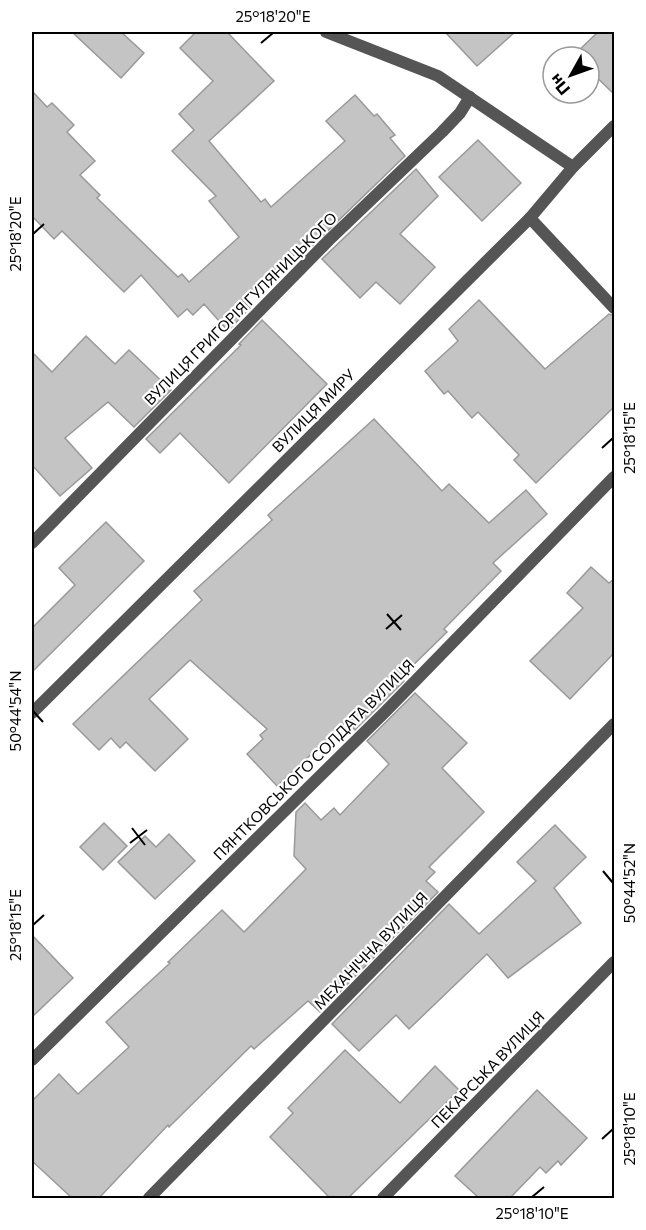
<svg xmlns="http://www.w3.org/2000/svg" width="646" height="1230" font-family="Commissioner,sans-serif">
<rect width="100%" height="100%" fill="#fff"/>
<!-- building -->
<g fill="#c4c4c4" stroke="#999" stroke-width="1.5">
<polygon points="72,32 121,32 144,53 121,78"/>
<polygon points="196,32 227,32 274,81 209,141 261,202 265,199 271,207 345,141 326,121 355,95 374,116 377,114 395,135 390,138 405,156 310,248 307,244 242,300 250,308 228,331 204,304 193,315 187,309 178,317 141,275 124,292 62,231 54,239 32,216 32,91 47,107 52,103 74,125 67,132 95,161 80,175 100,195 97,198 178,277 182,274 189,282 239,237 209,201 216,196 172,151 194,130 179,114 213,81 180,48"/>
<polygon points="445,32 515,32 477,66"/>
<polygon points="598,32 615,32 615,95 589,70 589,57 576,57 574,55"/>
<polygon points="478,140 521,183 482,221 439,177"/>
<polygon points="416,169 438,196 400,234 435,267 400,304 376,282 360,298 322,259"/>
<polygon points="479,300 545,369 609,314 615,316 615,406 536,483 514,460 519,455 478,412 472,418 448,391 444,394 425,371 458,341 449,329"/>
<polygon points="262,320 327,384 229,483 180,433 160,453 146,439 241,345 239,344"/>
<polygon points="86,336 115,364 129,350 171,390 134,427 108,402 65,438 92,468 60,496 32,465 32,352 52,372"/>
<polygon points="374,419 442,491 449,484 489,523 526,490 547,514 493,563 501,571 444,629 447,632 400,678 404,681 355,730 347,721 277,786 247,754 263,739 260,735 267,729 190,660 149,699 188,739 155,771 126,742 120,748 111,738 99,750 73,724 202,600 194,591 272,520 268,515"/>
<polygon points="106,522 144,561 32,672 32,628 75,585 59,568"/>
<polygon points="591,567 609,583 615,578 615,652 570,699 530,661 583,608 567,593"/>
<polygon points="415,693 467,743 442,768 484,812 429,867 435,872 426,881 438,892 320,1012 308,1001 254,1049 251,1046 169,1127 168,1125 99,1198 72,1198 32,1161 32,1101 59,1074 78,1094 129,1047 106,1022 170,963 168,962 222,910 244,932 306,869 294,856 296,812 305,803 321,820 334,808 340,815 389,764 367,741"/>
<polygon points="104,823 127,846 103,870 80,847"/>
<polygon points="555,825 586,857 554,888 581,923 508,978 487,954 409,1029 396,1015 359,1051 332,1024 449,904 479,934 536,881 517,862"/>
<polygon points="169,834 195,861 155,899 118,862 145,836 156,847"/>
<polygon points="32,935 73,978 32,1017"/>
<polygon points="345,1050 400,1103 435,1066 459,1090 348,1198 330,1198 270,1137 293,1113 288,1108"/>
<polygon points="537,1090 587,1138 561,1165 558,1161 546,1173 540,1167 510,1198 479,1198 455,1176"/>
</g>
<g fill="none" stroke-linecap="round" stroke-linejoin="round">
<!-- street -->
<g stroke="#555" stroke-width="12">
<polyline points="326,32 438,76 573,167"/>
<polyline points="530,218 614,308"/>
<polyline points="32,543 329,240 442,132 460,113 470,97"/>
<polyline points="32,713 530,218 573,167 614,126"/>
<polyline points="32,1060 386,711 614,477"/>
<polyline points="149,1198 614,724"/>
<polyline points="383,1198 614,962"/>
</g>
</g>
<!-- ticks -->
<path fill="none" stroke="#000" stroke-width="2" d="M 261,43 L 273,33M 33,234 L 44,224M 602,448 L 613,438M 387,614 L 401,630M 386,629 L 402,615M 33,711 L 43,722M 132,828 L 145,845M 130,843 L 147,830M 603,871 L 613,883M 33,925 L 44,915M 602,1139 L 613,1129M 532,1197 L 544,1187"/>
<g text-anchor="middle" stroke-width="4.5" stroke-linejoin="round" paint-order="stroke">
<!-- street labels -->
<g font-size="15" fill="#000" stroke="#fff">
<text transform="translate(241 309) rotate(-45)" y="5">ВУЛИЦЯ ГРИГОРІЯ ГУЛЯНИЦЬКОГО</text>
<text transform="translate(314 411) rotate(-45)" y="5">ВУЛИЦЯ МИРУ</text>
<text transform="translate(314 760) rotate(-45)" y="5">ПЯНТКОВСЬКОГО СОЛДАТА ВУЛИЦЯ</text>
<text transform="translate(371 951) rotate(-46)" y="5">МЕХАНІЧНА ВУЛИЦЯ</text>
<text transform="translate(488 1070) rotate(-46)" y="5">ПЕКАРСЬКА ВУЛИЦЯ</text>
</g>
</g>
<!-- border -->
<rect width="646" height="1230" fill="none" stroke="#ffffff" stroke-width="66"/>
<!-- north arrow -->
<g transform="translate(571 75) rotate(230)"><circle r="28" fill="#ffffff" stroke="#999999" stroke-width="1.5"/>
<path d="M0-4.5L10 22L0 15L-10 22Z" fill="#000000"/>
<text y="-9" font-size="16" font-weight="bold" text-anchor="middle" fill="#000000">Пн</text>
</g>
<rect x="33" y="33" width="580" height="1164" fill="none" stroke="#000" stroke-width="2"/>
<g font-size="15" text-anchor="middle" fill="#000">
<text x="273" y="22">25°18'20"E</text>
<text transform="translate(16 234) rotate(-90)" y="5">25°18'20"E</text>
<text transform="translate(630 438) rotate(-90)" y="5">25°18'15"E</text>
<text transform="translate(16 711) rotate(-90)" y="5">50°44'54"N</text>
<text transform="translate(630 883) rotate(-90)" y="5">50°44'52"N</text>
<text transform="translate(16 925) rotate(-90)" y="5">25°18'15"E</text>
<text transform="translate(630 1129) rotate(-90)" y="5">25°18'10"E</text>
<text x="532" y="1219">25°18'10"E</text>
</g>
</svg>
